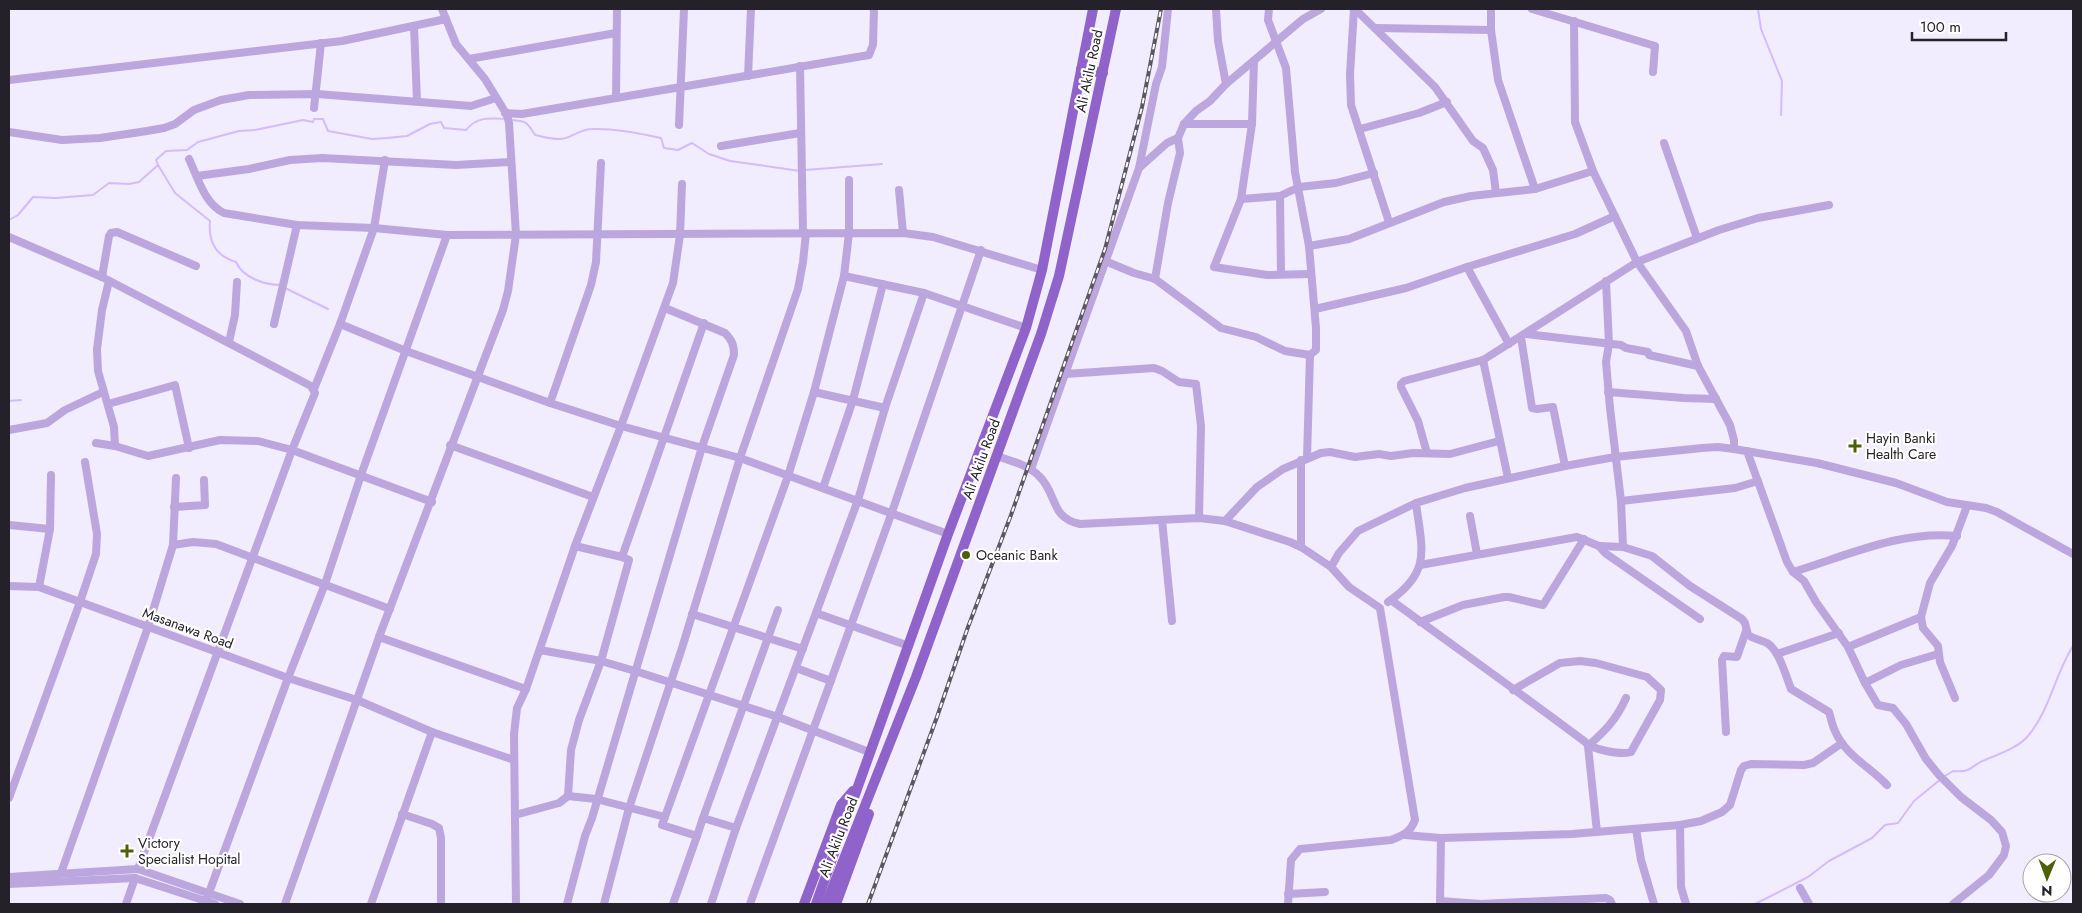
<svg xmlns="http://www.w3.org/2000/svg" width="2082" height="913" font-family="Jost,sans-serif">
<rect width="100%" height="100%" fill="#f2ecff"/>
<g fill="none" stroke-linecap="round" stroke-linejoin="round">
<!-- stream -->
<g stroke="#d4baff" stroke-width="2">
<polyline points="1758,9 1761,29 1782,81 1781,115"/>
<path d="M 511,120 C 527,121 527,122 535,135 C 545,137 556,141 566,138 C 575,135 582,129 592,129 C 615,128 639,133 661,138 L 664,148 L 678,150 L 692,143 L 709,154 L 730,161 L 800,171"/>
<path d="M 158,165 L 156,160 L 166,151 L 187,150 L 198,142 L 239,131 L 255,130 L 303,120 L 313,122 L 314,119 L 323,119 L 328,131 L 372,139 L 387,138 L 407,136 L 430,124 L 441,122 L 444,128 L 466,130 C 477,116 491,118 506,119"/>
<polyline points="805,170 882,164"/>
<path d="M 9,220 L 18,215 L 33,197 L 56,198 L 93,195 L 109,183 L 129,184 L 139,182 L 158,165 L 175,193 L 210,221 C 208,242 216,256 236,262 C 243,278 265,285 281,285"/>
<polyline points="285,288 328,309"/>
<polyline points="9,401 21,400"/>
<path d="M 1945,776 L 1953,771 C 1973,773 1969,766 1985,760 C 1999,754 2018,748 2028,736 C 2050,710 2055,674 2073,646"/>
<polyline points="1755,904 1808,877 1829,861 1872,838 1885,825 1898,823 1914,801 1941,779"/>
</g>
<!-- minor -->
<g stroke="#bba6de" stroke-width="8">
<polyline points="1216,9 1218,41 1226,84"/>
<polyline points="1269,9 1268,20 1286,68 1295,172 1309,246 1316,328 1316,350 1310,355 1307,458"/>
<polyline points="1354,9 1350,74 1351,105 1389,222"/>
<polyline points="1355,9 1435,87 1473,141 1483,148 1493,170 1496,193"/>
<polyline points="1491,9 1491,30 1498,80 1535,189"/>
<polyline points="1532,9 1655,46 1653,72"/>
<polyline points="1574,21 1575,122 1593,171 1637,262 1686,331 1698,366 1730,425 1734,440 1734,449"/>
<polyline points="414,26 417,101"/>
<polyline points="1376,28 1491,30"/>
<polyline points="469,59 616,33"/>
<polyline points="1254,61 1252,124 1241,199 1214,267 1267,275 1311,274"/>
<polyline points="800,66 803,233"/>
<polyline points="748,76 751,9"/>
<polyline points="9,80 342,41 446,19"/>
<polyline points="616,98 617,9"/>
<polyline points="314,108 321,43"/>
<polyline points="505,113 522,114 869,55 873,45 874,9"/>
<polyline points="1184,124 1252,124"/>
<polyline points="679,125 684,9"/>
<polyline points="1360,129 1419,113 1447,102"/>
<polyline points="9,132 62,140 100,138 147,131 164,128 175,124 194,110 221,100 249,95 317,94 471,106 496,98"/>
<polyline points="1664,143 1697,238"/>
<polyline points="721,146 800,133"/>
<path d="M 189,159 C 198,178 204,203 224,213 L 297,225 L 374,228 L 447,235 L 903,233 L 933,237 L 1042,270"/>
<polyline points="1139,168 1156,84 1162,67 1168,9"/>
<polyline points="197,176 249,169 290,160 322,158 456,165 510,162"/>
<polyline points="899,190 903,233"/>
<polyline points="1280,196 1281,274"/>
<polyline points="1241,199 1280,196 1299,187 1336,183 1374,173"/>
<polyline points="9,237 102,277 311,386 315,393 292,450 432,502"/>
<polyline points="1309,246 1349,239 1444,202 1471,196 1535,189 1593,171"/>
<polyline points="1105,261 1134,273 1155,279 1221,328 1256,337 1285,351 1310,355"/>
<polyline points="1467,267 1509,344"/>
<polyline points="844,276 924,293 1026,328"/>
<polyline points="102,277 109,236 111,233 117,232 196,266"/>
<polyline points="1155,279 1168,203 1180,153 1178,138"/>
<polyline points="109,281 102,310 97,349 98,371 114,427 115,446"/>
<polyline points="1606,281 1609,344 1606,362 1610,408 1621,501 1623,547"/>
<polyline points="1315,309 1406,288 1467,267 1575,234 1615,216"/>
<polyline points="274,324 297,225"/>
<polyline points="340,324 406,351 550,403 621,426 740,458 948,534"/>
<polyline points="1526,334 1621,345 1626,348 1648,352 1649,355 1698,366"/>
<polyline points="1521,337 1532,408 1537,409 1553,407 1565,466"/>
<polyline points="229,342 235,315 237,282"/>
<polyline points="1483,360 1508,478"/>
<polyline points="1065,374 1154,368 1162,371 1179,382 1196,384 1201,426 1199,518"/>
<polyline points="314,389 340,324 374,228 385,160"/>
<polyline points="814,392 885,408"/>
<polyline points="1608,392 1684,398 1716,399"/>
<polyline points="550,403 591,285 596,262 601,163"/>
<polyline points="108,404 175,385 189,448"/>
<polyline points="9,430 47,423 65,410 103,392"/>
<polyline points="96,443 115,446 148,456 220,440 258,441 292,450 138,869"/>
<polyline points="450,445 593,497"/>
<polyline points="1747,451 1787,562 1793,572 1804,581 1816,602 1848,647 1865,683 1878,705 1893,708 1906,724 1926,759 1939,775 1961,797 1991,820 2002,832 2006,846 2004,855 1989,875 1953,904"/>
<polyline points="1427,453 1418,421 1401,387 1401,384 1404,381 1483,360 1637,262 1719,230 1758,218 1829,205"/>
<path d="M 997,456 C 1011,461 1028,465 1039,476 C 1058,494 1049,517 1080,524 L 1199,518 L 1225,521 L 1290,542 L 1301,547 L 1331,567 L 1349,587 L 1380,608 L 1415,820 C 1410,833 1403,835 1391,840 L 1300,849 L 1291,860 L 1288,904"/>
<polyline points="1031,469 1139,168 1167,143 1178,138 1184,124 1196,111 1210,101 1226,84 1303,19 1321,9"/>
<polyline points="823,488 853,400 883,284"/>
<polyline points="1621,501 1735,488 1758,481"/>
<polyline points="174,507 205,505 204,480"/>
<polyline points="1470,516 1477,554"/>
<polyline points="1162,520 1172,621"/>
<polyline points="1225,521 1257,487 1283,469 1321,453 1330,452 1355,457 1379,454 1391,456 1413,453 1450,454 1499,441"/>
<polyline points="9,525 50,529"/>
<polyline points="173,545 193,542 216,544 390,609"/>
<polyline points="575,546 622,557 704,323"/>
<path d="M 1599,546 L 1623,547 L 1652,556 L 1690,586 L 1742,619 L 1745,623 L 1748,635 C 1754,639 1761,640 1767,643 C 1779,650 1786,676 1791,689 L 1829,712 C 1831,718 1832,725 1835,731 C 1845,755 1870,767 1887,785"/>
<polyline points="1301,547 1301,460"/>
<polyline points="1420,565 1577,537 1599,546 1605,553 1700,619"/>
<polyline points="1331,567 1339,553 1358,531 1416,503 1465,488 1565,466 1615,457 1702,448 1718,447 1734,449 1817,463 1896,483 1947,502 1986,508 1997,512 2073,554"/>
<path d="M 1793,572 C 1846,556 1901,530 1957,536"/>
<polyline points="9,586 39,587 288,678 357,700 432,732 514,760"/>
<polyline points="39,587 50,529 51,475"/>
<path d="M 1391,600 C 1455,647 1520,693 1584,741 C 1591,750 1621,755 1631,752 L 1660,700 L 1661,690 L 1647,677 L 1596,663 L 1580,661 L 1560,663 L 1513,690"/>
<path d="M 1388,602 C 1432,572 1422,550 1416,503"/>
<polyline points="816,613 909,646"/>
<polyline points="692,614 803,649"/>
<polyline points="1420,622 1463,605 1504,597 1509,597 1543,605 1584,539"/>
<polyline points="379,637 526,689"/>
<polyline points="1848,647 1921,617"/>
<polyline points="540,650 601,661 635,671 778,717 869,752"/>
<polyline points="1777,654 1839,633"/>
<polyline points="796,668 831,681"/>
<polyline points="1865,683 1901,665 1938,654"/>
<polyline points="1955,698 1940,662 1938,646 1923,628 1921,617 1930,583 1952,546 1967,506"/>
<polyline points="1726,732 1722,660 1724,656 1737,657 1746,631"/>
<polyline points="568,796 571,750 579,720 601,661 629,560 622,557"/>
<polyline points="9,798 80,602 96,554 97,534 85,462"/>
<polyline points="402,814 432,824 439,828 441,838 441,904"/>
<polyline points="515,815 559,803 568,796 596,799 665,817"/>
<polyline points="703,818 778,610"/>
<polyline points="1680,825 1681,887 1686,904"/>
<polyline points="736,828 703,818 697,836 662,825 788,476 814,392 844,276 849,233 849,180"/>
<polyline points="1636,829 1641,860 1654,904"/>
<path d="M 1597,832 L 1588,746 C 1606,730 1616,720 1626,698"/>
<polyline points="1405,835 1441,838 1572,834 1680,825 1701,821 1722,812 1730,805 1741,770 1744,766 1751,764 1804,765 1813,763 1842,743"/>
<polyline points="61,873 148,627 173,545 176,478"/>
<polyline points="9,877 138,869 240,904"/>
<polyline points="9,884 135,878 215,904"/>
<polyline points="1800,888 1809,904"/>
<polyline points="1288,894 1325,892"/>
<polyline points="206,901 288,678 325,584 361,475 447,235"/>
<polyline points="1440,901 1481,904 1606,898 1610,900 1612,904"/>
<polyline points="126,904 135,878"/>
<polyline points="285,904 379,637 503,310 508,291 516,235 509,123 507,115 485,79 456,44 442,9"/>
<polyline points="371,904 432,732"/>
<polyline points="516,904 514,734 517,708 526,689 575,546 621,426 673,283 680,235 682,184"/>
<path d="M 567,904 L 585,836 L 592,818 L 702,447 L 734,355 C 734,345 732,340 725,333 L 665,308"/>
<polyline points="604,904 629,808 682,648 740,458 798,289 803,262 806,233"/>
<polyline points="673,904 697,836"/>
<polyline points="711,904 736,828 858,500 885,408 924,293"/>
<polyline points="750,904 892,512 981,250"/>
<polyline points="1440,904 1441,838"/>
</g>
<!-- major -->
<g stroke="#9063ca" stroke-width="10">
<polyline points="1081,69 1103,73"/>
<polyline points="804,904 841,805 853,791"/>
<polyline points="816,904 948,534 1026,328 1042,270 1093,9"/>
<polyline points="826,904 916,677 1041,334 1059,276 1116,9"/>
<polyline points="836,904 869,814"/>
</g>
<!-- rail casing -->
<g stroke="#5b5763" stroke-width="4">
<polyline id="rail" points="868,904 937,717 968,627 1011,515 1105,249 1142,107 1161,9"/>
</g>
<!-- rail -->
<use href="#rail" stroke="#fff" stroke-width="2" stroke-dasharray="5.5" stroke-linecap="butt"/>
</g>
<!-- markers -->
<g fill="#4e6006" stroke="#fff" stroke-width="2">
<path d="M1852.5 438.5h5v5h5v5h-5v5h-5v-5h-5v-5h5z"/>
<circle cx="966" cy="555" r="5"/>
<path d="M124.5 843.5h5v5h5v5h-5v5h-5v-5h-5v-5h5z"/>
</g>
<g text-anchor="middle" stroke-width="4.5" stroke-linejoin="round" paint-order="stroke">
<!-- street labels -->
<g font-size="14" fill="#24212a" stroke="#fff">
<text transform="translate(1089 71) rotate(-78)" y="5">Ali Akilu Road</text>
<text transform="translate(981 459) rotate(-70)" y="5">Ali Akilu Road</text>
<text transform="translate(188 628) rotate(20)" y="5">Masanawa Road</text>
<text transform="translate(838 837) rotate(-69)" y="5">Ali Akilu Road</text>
</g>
<!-- poi labels -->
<g font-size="14" fill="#24212a" stroke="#fff" text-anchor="start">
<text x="1866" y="443">Hayin Banki<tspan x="1866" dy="16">Health Care</tspan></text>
<text x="976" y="560">Oceanic Bank</text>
<text x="138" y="848">Victory<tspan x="138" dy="16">Specialist Hopital</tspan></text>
</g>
</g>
<!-- border -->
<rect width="2082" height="913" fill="none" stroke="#24212a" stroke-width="20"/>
<!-- north arrow -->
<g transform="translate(2047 878) rotate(181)"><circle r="24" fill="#ffffff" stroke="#a7a6aa"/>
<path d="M0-4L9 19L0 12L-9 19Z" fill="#4e6006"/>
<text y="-8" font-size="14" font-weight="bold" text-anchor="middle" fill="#24212a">N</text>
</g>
<!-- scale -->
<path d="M1912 32v8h94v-8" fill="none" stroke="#24212a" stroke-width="2.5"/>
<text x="1920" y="32" font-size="15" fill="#24212a" stroke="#ffffff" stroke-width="4" paint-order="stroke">100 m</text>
</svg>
